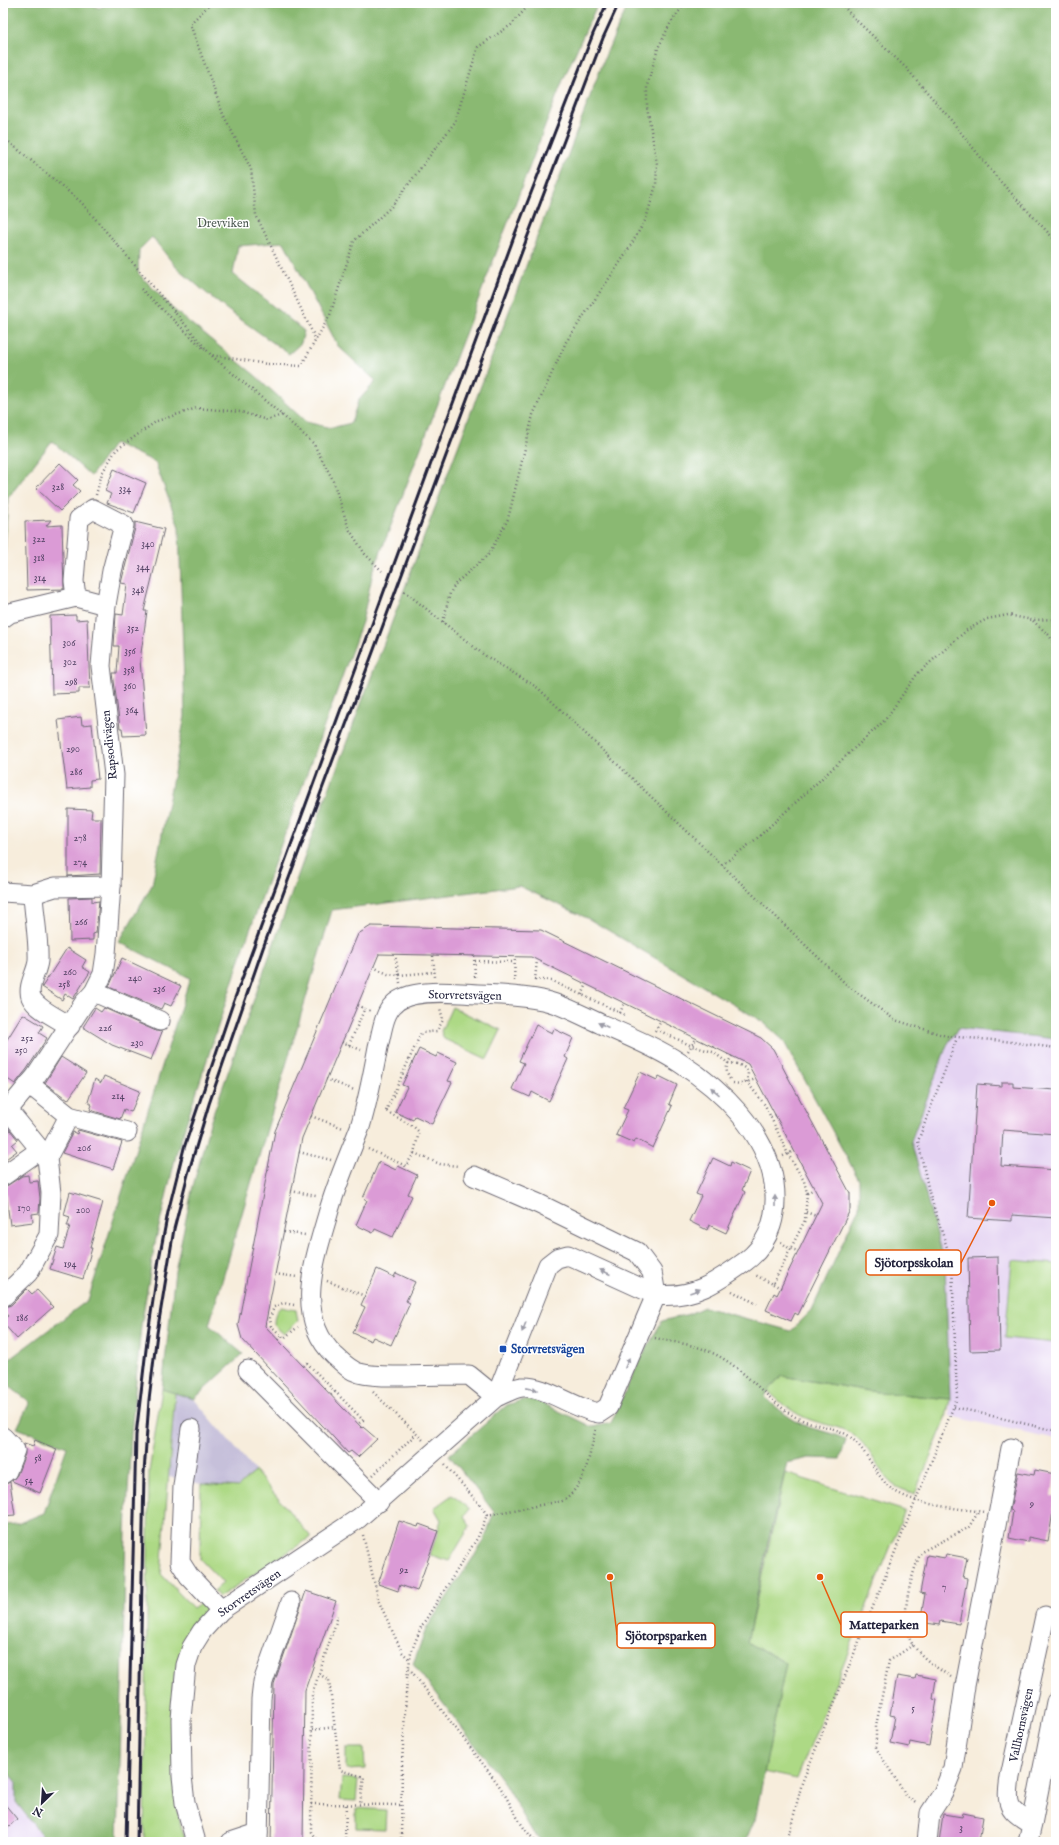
<svg xmlns="http://www.w3.org/2000/svg" width="1059" height="1845" font-family="'IM FELL English',serif">
<rect width="100%" height="100%" fill="#fff"/>
<filter id="ink" filterUnits="userSpaceOnUse"><feTurbulence type="fractalNoise" baseFrequency=".025" numOctaves="2"/><feDisplacementMap in="SourceGraphic" scale="8" xChannelSelector="R" yChannelSelector="G"/><feConvolveMatrix kernelMatrix="1 2 1 2 8 2 1 2 1" color-interpolation-filters="sRGB"/></filter>
<filter id="wash" filterUnits="userSpaceOnUse"><feTurbulence type="fractalNoise" baseFrequency=".012" numOctaves="4" result="noise"/><feDisplacementMap in="SourceGraphic" scale="16" xChannelSelector="R" yChannelSelector="G"/><feGaussianBlur stdDeviation="0.9" result="paint"/><feColorMatrix in="noise" values="0 0 0 0 0 0 0 0 0 0 0 0 0 0 0 0 0 1.4 0 .05"/><feComposite in="paint" operator="in"/></filter>
<g filter="url(#wash)">
<rect width="100%" height="100%" fill="#f7eddc"/>
<!-- built -->
<g fill="#e4d3f2">
<polygon points="958,1028 1056,1039 1056,1439 950,1416 945,1264 911,1141 947,1045"/>
<polygon points="3,1766 16,1781 16,1802 47,1842 3,1842"/>
</g>
<!-- industrial -->
<polygon fill="#c6c0da" points="175,1393 194,1399 255,1471 238,1487 201,1484 169,1477"/>
<!-- green -->
<g fill="#add985" stroke="#687e60">
<polygon points="452,1007 501,1030 487,1059 444,1039 441,1031"/>
<polygon points="1012,1260 1056,1264 1056,1343 1005,1338"/>
<path d="M 281,1307 L 296,1310 L 298,1321 L 284,1334 L 274,1325 C 274,1318 275,1311 281,1307 Z"/>
<path d="M 782,1376 L 869,1391 L 950,1399 L 946,1418 L 915,1494 C 905,1490 895,1488 888,1480 C 875,1465 869,1445 852,1434 C 839,1426 825,1425 811,1420 C 794,1414 781,1403 768,1391 Z"/>
<path d="M 162,1389 L 175,1393 L 161,1574 L 193,1608 L 203,1601 L 210,1607 C 196,1625 180,1646 176,1669 C 171,1693 173,1718 174,1742 C 175,1776 174,1810 186,1842 L 144,1842 L 149,1472 Z"/>
<polygon points="255,1471 311,1537 219,1597 214,1591 223,1583 200,1559 201,1484 238,1487"/>
<polygon points="785,1473 905,1511 797,1779 764,1772 786,1663 747,1642"/>
<polygon points="452,1495 470,1509 464,1516 470,1526 449,1561 430,1555 441,1520 434,1508"/>
<polygon points="346,1748 364,1748 365,1769 346,1770"/>
<polygon points="342,1778 358,1779 356,1801 340,1800"/>
<polygon points="356,1808 386,1810 385,1829 356,1828"/>
</g>
<!-- forest -->
<g fill="#8ab972" stroke="#566e56" fill-rule="evenodd">
<path d="M 3,3 L 87,3 L 99,8 L 110,3 L 598,3 L 563,80 L 373,572 L 362,622 L 246,941 L 177,1151 L 155,1243 L 141,1326 L 131,1434 L 126,1532 L 118,1842 L 47,1842 L 16,1802 L 16,1781 L 3,1766 L 3,1525 L 17,1524 L 44,1513 L 67,1447 L 17,1428 L 30,1402 C 14,1389 3,1387 3,1364 L 88,1300 L 190,978 L 119,942 L 152,885 L 185,716 L 179,527 L 155,462 L 114,443 L 91,476 L 52,441 L 8,498 L 3,579 ZM 152,237 L 176,267 L 205,292 L 226,309 L 289,354 L 301,343 L 304,331 L 233,274 L 238,246 L 284,242 L 338,346 L 376,381 L 358,401 L 351,423 L 331,428 L 306,422 L 256,376 L 173,309 L 138,273 L 139,250 Z"/>
<path d="M 629,3 L 1056,3 L 1056,1039 L 958,1028 L 947,1045 L 911,1141 L 945,1264 L 950,1399 L 869,1391 L 782,1376 L 768,1391 L 765,1397 C 777,1408 792,1421 808,1427 C 821,1431 834,1433 846,1440 L 840,1459 L 809,1458 L 787,1463 L 768,1542 L 747,1642 L 786,1663 L 755,1819 L 745,1842 L 544,1842 L 532,1831 L 504,1783 L 413,1664 L 426,1629 L 484,1541 L 494,1512 L 449,1455 L 507,1405 L 523,1400 L 538,1401 L 592,1427 L 611,1423 L 636,1368 L 662,1321 L 689,1314 L 704,1307 L 791,1331 L 812,1310 L 859,1207 L 859,1180 L 783,1040 L 763,1022 L 589,919 L 519,886 L 332,910 L 209,1325 L 243,1354 L 194,1399 L 162,1389 L 175,1271 L 192,1190 L 210,1123 L 323,805 L 606,54 Z"/>
</g>
<g id="blocks">
<!-- building -->
<g fill="#db9bd6">
<polygon points="60,463 78,480 73,485 80,491 60,511 36,488"/>
<polygon points="114,469 146,483 134,513 107,503 111,494 105,491"/>
<polygon points="51,520 46,526 62,525 64,589 27,590 25,521"/>
<polygon points="135,522 164,529 144,611 147,611 140,660 146,735 123,736 122,728 120,728 113,673 117,673 119,646 114,646 116,614 123,615 127,584 121,583 135,528"/>
<polygon points="76,615 76,620 87,619 90,688 79,688 79,693 52,694 50,616"/>
<polygon points="81,717 82,725 92,724 98,779 90,780 90,787 67,789 58,720"/>
<polygon points="68,809 92,810 91,818 101,818 100,874 68,876"/>
<polygon points="92,897 92,902 99,901 96,933 93,934 93,940 70,941 69,898"/>
<polygon points="371,926 541,930 761,1038 773,1049 850,1193 850,1210 798,1315 795,1313 791,1321 766,1310 774,1293 777,1295 822,1203 748,1064 531,957 379,954 302,1138 265,1326 362,1428 363,1427 377,1439 358,1457 351,1451 348,1453 242,1339 238,1325 275,1131 358,934"/>
<polygon points="67,948 86,960 82,967 90,972 73,999 65,994 62,1000 42,987"/>
<polygon points="122,958 181,986 171,1006 164,1003 161,1009 109,987"/>
<polygon points="95,1008 101,1012 104,1008 156,1031 162,1032 151,1060 112,1045 83,1027"/>
<polygon points="23,1014 43,1026 39,1033 47,1038 27,1069 15,1084 3,1076 3,1046"/>
<polygon points="536,1025 552,1033 554,1029 573,1038 565,1057 568,1059 549,1101 532,1092 530,1097 512,1089 524,1063 519,1061"/>
<polygon points="419,1049 436,1057 438,1053 457,1062 448,1081 452,1082 432,1124 415,1116 413,1120 395,1112 407,1087 402,1085"/>
<polygon points="61,1057 86,1073 68,1100 45,1083"/>
<polygon points="640,1072 657,1080 659,1076 677,1085 669,1104 672,1106 653,1148 636,1139 634,1143 616,1135 628,1110 623,1108"/>
<polygon points="104,1076 140,1091 131,1112 124,1109 120,1119 90,1110 92,1105 88,1102 95,1079 101,1083"/>
<polygon points="1002,1082 1013,1082 1013,1087 1056,1090 1056,1134 1003,1130 1001,1166 1056,1170 1056,1218 1012,1215 1012,1221 968,1218 977,1084 1002,1086"/>
<polygon points="3,1121 18,1140 12,1145 17,1151 3,1161"/>
<polygon points="78,1130 122,1142 113,1169 62,1153 73,1132 77,1134"/>
<polygon points="713,1158 730,1166 731,1162 750,1171 742,1190 745,1192 726,1233 709,1225 707,1230 689,1221 701,1196 696,1194"/>
<polygon points="379,1162 396,1170 398,1166 417,1175 408,1194 412,1196 393,1237 375,1229 373,1233 356,1225 367,1200 363,1198"/>
<polygon points="28,1175 29,1182 38,1181 40,1198 39,1213 32,1214 33,1222 10,1225 5,1187 22,1176"/>
<polygon points="70,1192 103,1202 90,1248 92,1248 83,1279 50,1269 57,1247 63,1249 70,1226 67,1226 70,1217 64,1215"/>
<polygon points="998,1257 1000,1350 970,1351 968,1258"/>
<polygon points="377,1269 394,1277 396,1273 415,1282 406,1301 410,1303 391,1345 373,1337 371,1341 353,1333 365,1307 361,1305"/>
<polygon points="27,1289 32,1294 37,1290 53,1307 17,1339 3,1323 3,1320 8,1316 3,1310 3,1308 11,1305"/>
<polygon points="35,1440 57,1449 40,1493 12,1481 17,1475 25,1454 24,1443 33,1446"/>
<polygon points="1035,1470 1055,1474 1052,1495 1056,1495 1048,1541 1028,1537 1028,1542 1009,1538 1013,1511 1010,1510 1018,1472 1034,1475"/>
<polygon points="10,1482 15,1515 3,1516 3,1485"/>
<polygon points="399,1521 418,1527 419,1524 438,1531 417,1591 400,1585 398,1591 378,1584"/>
<polygon points="946,1554 967,1558 963,1578 967,1579 959,1624 940,1621 939,1625 920,1622 925,1594 920,1593 927,1555 945,1558"/>
<polygon points="306,1591 336,1601 305,1690 303,1842 271,1842 274,1684"/>
<polygon points="916,1675 936,1679 933,1699 937,1700 929,1746 910,1742 909,1747 890,1743 895,1716 890,1715 897,1676 915,1679"/>
<polygon points="3,1802 17,1819 3,1831"/>
<polygon points="963,1813 983,1817 979,1842 939,1842 943,1814 962,1817"/>
</g>
</g>
</g>
<g filter="url(#ink)">
<use href="#blocks" fill-opacity="0" stroke="#6d6973" stroke-width="1"/>
<g fill="none" stroke-linecap="round" stroke-linejoin="round">
<!-- minor casing -->
<g stroke="#6d6973" stroke-width="21">
<g id="minor">
<polyline points="3,618 10,613 76,597 106,605"/>
<polyline points="3,892 33,894 55,887 111,886"/>
<path d="M 33,894 C 34,916 39,939 38,961 C 37,972 27,986 31,997 C 36,1009 59,1019 70,1026"/>
<polyline points="94,992 160,1021"/>
<polyline points="29,1084 69,1116 127,1132"/>
<polyline points="3,1106 8,1110 47,1158 51,1193 49,1235 28,1273 3,1297"/>
<polyline points="8,1110 36,1076 84,1003 94,992 103,974 106,954 111,886 114,775 101,666 106,605 112,571 124,525 93,509 79,519 74,581 76,597"/>
<polyline points="47,1158 69,1116"/>
<polyline points="3,1176 40,1150"/>
<path d="M 474,1176 L 539,1204 L 637,1252 L 652,1272 L 656,1295 C 693,1299 717,1282 746,1261 C 771,1242 778,1213 774,1183 C 766,1132 722,1090 680,1063 C 656,1047 628,1036 601,1024 C 582,1016 563,1004 542,1000 C 516,994 488,995 461,993 C 443,992 408,990 394,1004 C 383,1014 382,1033 378,1047 C 373,1074 368,1101 360,1127 C 349,1156 336,1184 328,1214 C 314,1262 294,1317 335,1356 C 343,1363 349,1370 359,1373 C 374,1377 390,1376 405,1376 C 427,1375 448,1375 469,1375 L 496,1397"/>
<polyline points="248,1370 379,1502"/>
<polyline points="191,1429 183,1486 180,1562 189,1576 221,1610"/>
<polyline points="3,1437 15,1450 7,1471 3,1474"/>
<polyline points="1032,1824 1056,1702"/>
<path d="M 196,1842 L 185,1803 L 182,1776 L 181,1719 L 186,1665 L 192,1647 L 202,1631 L 221,1610 L 359,1518 L 496,1397 C 504,1394 513,1388 522,1387 C 545,1385 574,1409 599,1413 L 608,1407 L 656,1295 L 568,1255 L 557,1258 L 548,1265 L 496,1397"/>
<polyline points="231,1842 258,1833"/>
<polyline points="258,1842 261,1699 263,1682 291,1602"/>
<polyline points="927,1842 930,1813 943,1793 953,1768 965,1686 1011,1448"/>
<path d="M 1028,1842 L 1032,1824 C 1007,1809 1006,1805 1010,1777 L 1045,1616"/>
</g>
</g>
<!-- path -->
<g stroke="#6d6973" stroke-width="2.5" stroke-dasharray="1 3" stroke-linecap="butt">
<polyline points="211,3 190,24 223,114 251,169 256,215 316,340"/>
<polyline points="841,3 851,15 907,69 946,114 998,179 1056,241"/>
<polyline points="3,137 81,202 211,355 267,364 301,366 330,315 354,241 393,205 455,122 478,47 511,25 531,3"/>
<polyline points="141,289 205,350"/>
<polyline points="212,356 282,415 313,443 332,478 349,529 365,554 382,571"/>
<polyline points="96,495 102,473 116,450 157,421 197,408 241,412 267,420 282,415"/>
<polyline points="404,591 484,655 538,688 848,986 895,1020 946,1036 1004,1041 1056,1048"/>
<polyline points="1033,621 1049,635 1056,647"/>
<polyline points="443,622 450,593 456,583 489,554 508,519 533,415 566,342 625,255 646,219 656,185 657,164 647,107 647,86 658,48 670,24 685,3"/>
<polyline points="722,865 755,840 885,720 917,674 967,630 987,619 1008,615 1032,620 1056,619"/>
<polyline points="433,956 435,977"/>
<polyline points="474,956 475,978"/>
<polyline points="475,961 512,962"/>
<polyline points="373,967 388,974 399,975 395,955"/>
<polyline points="535,979 552,981 625,1015"/>
<polyline points="535,980 537,960"/>
<polyline points="514,981 515,957"/>
<polyline points="400,983 399,975 435,972"/>
<polyline points="582,995 587,984"/>
<polyline points="358,1005 371,1012"/>
<polyline points="620,1013 624,1003"/>
<polyline points="655,1031 661,1021"/>
<polyline points="660,1031 692,1046 713,1052 728,1063 738,1064 745,1068 748,1073 747,1082 765,1105 788,1154 804,1181 807,1193 805,1220 773,1284 755,1275"/>
<polyline points="342,1042 361,1050"/>
<polyline points="349,1045 365,1008"/>
<polyline points="688,1051 696,1039"/>
<polyline points="326,1079 354,1090"/>
<path d="M 730,1079 C 724,1070 727,1064 732,1056"/>
<polyline points="733,1083 741,1084 756,1079"/>
<polyline points="386,1111 421,1033 437,1031 443,1020 440,1008"/>
<polyline points="311,1116 343,1128"/>
<polyline points="771,1117 776,1115"/>
<polyline points="368,1149 406,1166 414,1153 419,1132 414,1127 386,1111"/>
<polyline points="299,1152 331,1160"/>
<polyline points="414,1153 440,1164 458,1166"/>
<polyline points="783,1156 794,1151"/>
<polyline points="291,1191 316,1196"/>
<polyline points="807,1193 814,1189"/>
<polyline points="806,1212 816,1216"/>
<polyline points="284,1232 305,1235"/>
<polyline points="781,1242 790,1249 799,1251"/>
<polyline points="275,1274 297,1277"/>
<polyline points="327,1281 365,1296"/>
<polyline points="773,1284 781,1288"/>
<polyline points="732,1291 757,1304"/>
<polyline points="294,1305 283,1303 274,1307 270,1318 271,1326 284,1338 298,1327"/>
<path d="M 655,1338 C 672,1342 692,1344 708,1351 C 741,1364 763,1396 792,1415 C 810,1426 832,1425 849,1436 C 865,1448 873,1469 886,1484 C 906,1505 956,1508 984,1512"/>
<polyline points="278,1340 281,1335"/>
<polyline points="304,1366 307,1363 363,1420 358,1424"/>
<polyline points="373,1392 423,1440"/>
<polyline points="331,1395 335,1392"/>
<polyline points="954,1407 1056,1431"/>
<polyline points="373,1475 416,1434"/>
<path d="M 487,1515 L 562,1501 C 587,1485 589,1455 596,1428"/>
<polyline points="363,1535 379,1602 402,1652 410,1660"/>
<polyline points="913,1645 889,1661 876,1726 876,1748 907,1797 917,1804"/>
<path d="M 409,1668 C 439,1707 469,1745 498,1784 C 512,1804 518,1826 537,1842"/>
<polyline points="319,1674 329,1680 340,1770 364,1777 360,1804"/>
<path d="M 951,1677 C 937,1668 923,1659 913,1645 C 897,1622 911,1576 921,1552 L 968,1528 L 979,1511"/>
<polyline points="312,1730 335,1727"/>
<polyline points="311,1804 401,1805"/>
<polyline points="318,1842 311,1832 312,1695 338,1616"/>
<polyline points="345,1842 346,1804"/>
<polyline points="401,1842 402,1763 407,1678 411,1653 421,1627 478,1537 487,1515 481,1506 445,1465"/>
<polyline points="787,1842 802,1783 957,1398 952,1263 929,1192 918,1141 957,1038"/>
</g>
<!-- minor -->
<use href="#minor" stroke="#fff" stroke-width="19"/>
<!-- rail -->
<g stroke="#22223b" stroke-width="3">
<polyline points="126,1842 136,1435 147,1341 159,1259 168,1212 184,1148 232,1006 515,234 593,34 607,3"/>
<polyline points="137,1842 144,1473 149,1400 157,1333 174,1229 188,1174 209,1104 263,948 527,238 603,38 619,3"/>
</g>
</g>
<!-- one-way arrows -->
<defs><path id="oneway-solid" d="M-6-.8H1V-3.2L6.5 0L1 3.2V.8H-6Z"/></defs>
<g fill="#9c9ca7">
<use href="#oneway-solid" transform="translate(603 1025) rotate(-156)"/>
<use href="#oneway-solid" transform="translate(715 1091) rotate(-139)"/>
<use href="#oneway-solid" transform="translate(775 1201) rotate(-90)"/>
<use href="#oneway-solid" transform="translate(605 1272) rotate(-156)"/>
<use href="#oneway-solid" transform="translate(695 1291) rotate(-20)"/>
<use href="#oneway-solid" transform="translate(524 1327) rotate(112)"/>
<use href="#oneway-solid" transform="translate(627 1363) rotate(-67)"/>
<use href="#oneway-solid" transform="translate(532 1389) rotate(11)"/>
</g>
</g>
<!-- markers -->
<rect fill="#1a4fb4" stroke="#fff" stroke-width="1.5" x="499" y="1345" width="8" height="8" rx="2"/>
<g text-anchor="middle" stroke-width="3" stroke-linejoin="round" paint-order="stroke">
<!-- number labels -->
<g font-size="10" fill="#504062">
<text x="58" y="490">328</text>
<text x="125" y="492">334</text>
<text x="39" y="542">322</text>
<text x="148" y="547">340</text>
<text x="39" y="561">318</text>
<text x="143" y="570">344</text>
<text x="40" y="581">314</text>
<text x="138" y="593">348</text>
<text x="133" y="631">352</text>
<text x="69" y="646">306</text>
<text x="130" y="654">356</text>
<text x="70" y="665">302</text>
<text x="129" y="673">358</text>
<text x="71" y="685">298</text>
<text x="130" y="689">360</text>
<text x="132" y="713">364</text>
<text x="73" y="752">290</text>
<text x="76" y="775">286</text>
<text x="80" y="841">278</text>
<text x="80" y="865">274</text>
<text x="81" y="925">266</text>
<text x="70" y="975">260</text>
<text x="135" y="981">240</text>
<text x="64" y="987">258</text>
<text x="159" y="992">236</text>
<text x="105" y="1031">226</text>
<text x="27" y="1041">252</text>
<text x="137" y="1046">230</text>
<text x="21" y="1053">250</text>
<text x="118" y="1099">214</text>
<text x="84" y="1151">206</text>
<text x="24" y="1211">170</text>
<text x="83" y="1213">200</text>
<text x="70" y="1267">194</text>
<text x="22" y="1321">186</text>
<text x="38" y="1461">58</text>
<text x="29" y="1483">54</text>
<text x="1032" y="1507">9</text>
<text x="404" y="1573">92</text>
<text x="944" y="1590">7</text>
<text x="913" y="1711">5</text>
<text x="961" y="1831">3</text>
</g>
<!-- park labels -->
<g font-size="12" fill="#4c5951" stroke="#fff">
<text x="223" y="227">Drevviken</text>
</g>
<!-- street labels -->
<g font-size="12" fill="#22223b" stroke="#fff">
<text transform="translate(109 745) rotate(-96)" y="4">Rapsodivägen</text>
<text transform="translate(465 995) rotate(1)" y="4">Storvretsvägen</text>
<text transform="translate(249 1593) rotate(-35)" y="4">Storvretsvägen</text>
<text transform="translate(1021 1725) rotate(-78)" y="4">Vallhornsvägen</text>
</g>
<!-- transit labels -->
<g font-size="12" font-weight="bold" fill="#164399" stroke="#fff" text-anchor="start">
<text x="511" y="1353">Storvretsvägen</text>
</g>
</g>
<!-- callouts -->
<path fill="none" stroke="#e8590c" stroke-width="1.5" d="M992 1203L961 1263M820 1577L841 1625M610 1577L617 1635"/>
<g fill="#e8590c" stroke="#fff" stroke-width="1.5">
<circle cx="992" cy="1203" r="4"/>
<circle cx="820" cy="1577" r="4"/>
<circle cx="610" cy="1577" r="4"/>
</g>
<g fill="#fff" stroke="#e8590c" stroke-width="1.5">
<rect x="866" y="1250" width="95" height="25" rx="4"/>
<rect x="841" y="1612" width="86" height="25" rx="4"/>
<rect x="617" y="1623" width="98" height="25" rx="4"/>
</g>
<g font-size="13" text-anchor="middle" font-weight="bold" fill="#22223b">
<text x="914" y="1267">Sjötorpsskolan</text>
<text x="884" y="1629">Matteparken</text>
<text x="666" y="1640">Sjötorpsparken</text>
</g>
<!-- margin -->
<rect width="1059" height="1845" fill="none" stroke="#fff" stroke-width="16"/>
<!-- north arrow -->
<g transform="translate(42 1803) rotate(205)" stroke="#ffffff" stroke-width="3" paint-order="stroke">
<path d="M0-3L7 15L0 10L-7 15Z" fill="#22223b"/>
<text y="-6" font-size="11" font-weight="bold" text-anchor="middle" fill="#22223b">N</text>
</g>
</svg>
